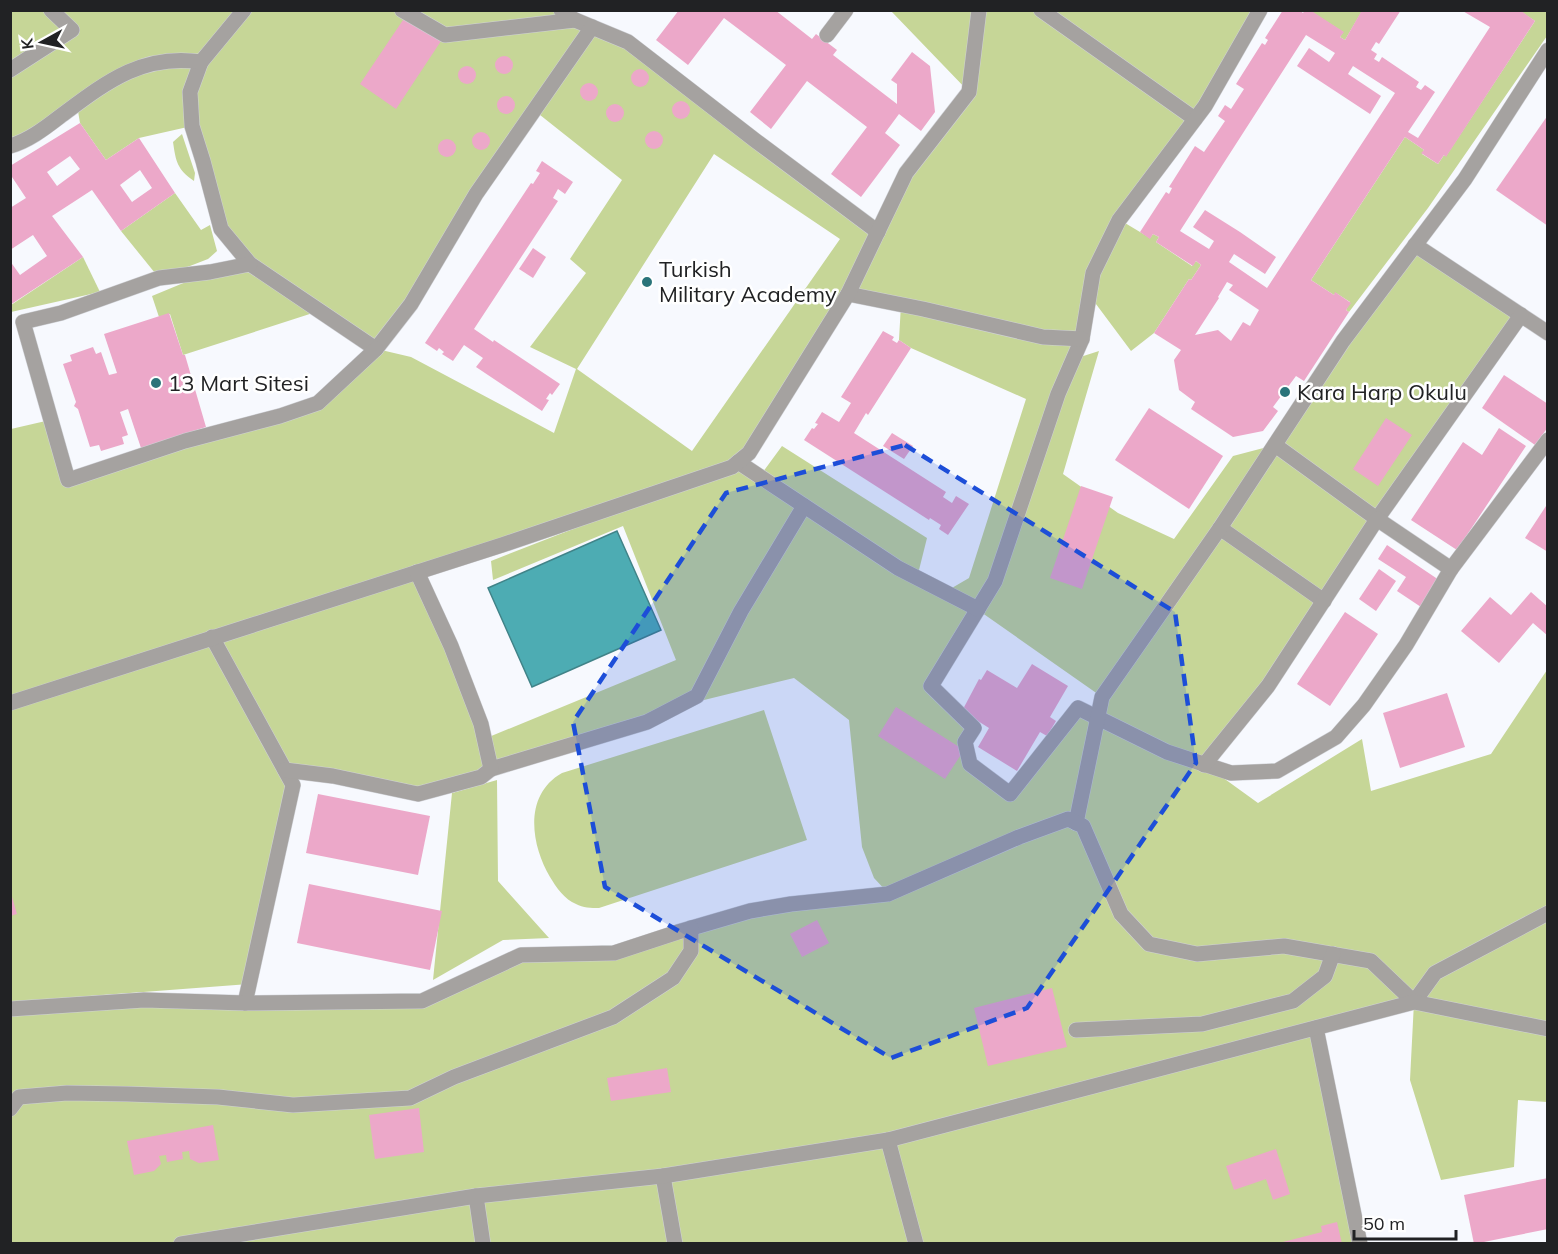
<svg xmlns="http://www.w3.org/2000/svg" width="1558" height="1254" font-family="Mulish,sans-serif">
<rect width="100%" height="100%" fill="#f7f9fe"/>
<!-- green -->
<g fill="#c6d697" fill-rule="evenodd">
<path d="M 11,11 L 561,11 L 628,42 L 878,232 L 906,173 L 969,92 L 891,11 L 1260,11 L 1120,220 L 1150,238 L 1153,234 L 1159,237 L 1156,242 L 1192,266 L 1196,261 L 1201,265 L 1191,280 L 1189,279 L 1154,333 L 1131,351 L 1090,296 L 1074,359 L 1099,351 L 1063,474 L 1118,513 L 1174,539 L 1233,456 L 1275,445 L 1420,249 L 1521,315 L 1204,764 L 1258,803 L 1362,739 L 1371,791 L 1491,754 L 1547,670 L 1547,1102 L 1518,1100 L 1514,1167 L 1441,1180 L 1410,1080 L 1414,1002 L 1316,1028 L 1360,1243 L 11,1243 L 11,1009 L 421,1001 L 521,955 L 579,953 L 678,932 L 888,893 L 874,878 L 862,847 L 849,720 L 794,678 L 700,701 L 697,696 L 647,722 L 418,794 L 285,770 L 293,785 L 249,984 L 11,1002 L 11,429 L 50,420 L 67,480 L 318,403 L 376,349 L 319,311 L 183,355 L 170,314 L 159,317 L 152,296 L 210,272 L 249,264 L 221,229 L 192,126 L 139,138 L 106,160 L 80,123 L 77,105 L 11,146 ZM 535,111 L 622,180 L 570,259 L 586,273 L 530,347 L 576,369 L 554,433 L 411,357 L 377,349 ZM 714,154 L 840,239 L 692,451 L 577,369 ZM 849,294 L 901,304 L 899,340 L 911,348 L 1026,399 L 969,578 L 945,592 L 917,578 L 927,538 L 782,446 L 760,476 L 739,461 ZM 732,467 L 491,561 L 493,580 L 623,526 L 676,660 L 484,739 L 417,572 ZM 978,610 L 1102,697 L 1098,717 L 1078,708 L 1010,794 L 970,764 L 974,728 L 932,686 Z"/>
<polygon points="1310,11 1362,11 1345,40 1340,37 1343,32"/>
<polygon points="1520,11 1547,11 1547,36 1428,208 1349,312 1346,310 1350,302 1336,293 1334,295 1311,280 1405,137 1424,150 1422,154 1438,164 1444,155 1446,156 1535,21"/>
<path d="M 182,134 L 195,173 L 194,181 C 177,169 176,162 173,142 Z"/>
<polygon points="175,193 201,230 210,225 217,251 208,259 159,278 121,231"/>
<polygon points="83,257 100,292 11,312 11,305"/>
<path d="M 764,710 L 807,840 L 599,908 C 591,908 583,908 576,904 C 565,900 556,887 550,877 C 531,845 523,795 562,773 Z"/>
<polygon points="497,780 498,881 549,938 503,940 433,980 452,793"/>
</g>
<!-- water -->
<polygon fill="#4dacb3" stroke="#408388" stroke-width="1.5" points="617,531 661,630 532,687 488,588"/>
<!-- building -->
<g fill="#eca8c9" fill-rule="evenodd">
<polygon points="679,10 775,10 812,39 816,34 837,50 833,55 897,104 897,84 891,80 912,52 930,66 935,112 921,131 899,114 885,133 900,145 861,197 831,174 867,127 807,81 771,129 750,112 786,65 724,18 688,65 656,40"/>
<path d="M 1283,10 L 1299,10 L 1303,13 L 1305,10 L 1310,10 L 1344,32 L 1340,37 L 1345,40 L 1362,10 L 1401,10 L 1379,44 L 1376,42 L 1371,50 L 1377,54 L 1374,59 L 1379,62 L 1382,57 L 1419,82 L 1416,87 L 1421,90 L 1425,85 L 1435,92 L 1408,132 L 1418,138 L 1490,27 L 1461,10 L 1520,10 L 1535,21 L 1446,157 L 1444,155 L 1438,164 L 1421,153 L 1424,150 L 1405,137 L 1311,280 L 1334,295 L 1335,292 L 1351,303 L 1346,310 L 1349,312 L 1304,381 L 1296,376 L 1273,407 L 1278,411 L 1263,431 L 1233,437 L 1191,409 L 1195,402 L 1179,390 L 1174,360 L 1181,350 L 1154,333 L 1189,279 L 1191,280 L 1201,265 L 1196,261 L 1193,266 L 1156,242 L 1159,237 L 1153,234 L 1150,239 L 1140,232 L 1166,192 L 1169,194 L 1172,188 L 1169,187 L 1195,146 L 1204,152 L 1225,121 L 1218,116 L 1225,105 L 1231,109 L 1244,89 L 1236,84 L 1262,43 L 1265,45 L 1268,40 L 1265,38 ZM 1306,35 L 1335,53 L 1329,62 L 1309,48 L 1297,66 L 1370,114 L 1381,96 L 1348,74 L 1353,66 L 1395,93 L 1267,288 L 1229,262 L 1234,254 L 1265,274 L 1276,257 L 1240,232 L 1205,210 L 1193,227 L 1214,241 L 1209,249 L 1180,231 ZM 1227,282 L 1233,285 L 1229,290 L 1259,310 L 1250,326 L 1243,322 L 1231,341 L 1218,330 L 1195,335 L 1219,298 L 1218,297 Z"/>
<polygon points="405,17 441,41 396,109 360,84"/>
<circle cx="504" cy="65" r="9"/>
<circle cx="467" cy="75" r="9"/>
<circle cx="640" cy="78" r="9"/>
<circle cx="589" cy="92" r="9"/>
<circle cx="506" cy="105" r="9"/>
<circle cx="681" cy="110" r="9"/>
<circle cx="615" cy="113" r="9"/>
<polygon points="1548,115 1548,226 1496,190"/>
<path d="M 80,123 L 106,160 L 139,138 L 175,193 L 121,231 L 92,190 L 52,216 L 83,257 L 10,305 L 10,261 L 20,275 L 47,256 L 33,235 L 10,250 L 10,208 L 26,198 L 10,174 L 10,166 ZM 70,156 L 80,169 L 57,186 L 47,172 ZM 140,170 L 152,188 L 132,202 L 120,185 Z"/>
<circle cx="654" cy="140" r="9"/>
<circle cx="481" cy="141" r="9"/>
<circle cx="447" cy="148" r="9"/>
<polygon points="542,161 573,182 565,194 558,189 553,198 558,201 474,329 493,342 494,340 560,384 552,395 550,393 546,399 549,400 542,411 476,367 483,358 464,345 453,361 442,354 444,352 439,348 437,351 425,343 531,183 533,184 540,173 536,171"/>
<polygon points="533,248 546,257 533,278 519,269"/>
<polygon points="169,313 183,355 185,355 206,427 141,448 128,409 120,412 128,435 122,437 124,444 101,451 99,445 90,447 78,409 74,406 76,402 63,364 72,361 70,355 93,347 96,354 101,352 109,375 117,373 104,334"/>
<polygon points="883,331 894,337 892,340 897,343 899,340 911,348 868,415 866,413 854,433 946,492 943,497 952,503 956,496 969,504 948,535 939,529 941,525 930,518 929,520 804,440 812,428 814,429 818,424 815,423 822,412 839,422 851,403 841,397"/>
<polygon points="1504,375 1548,404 1548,427 1535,445 1482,408"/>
<polygon points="1149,408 1223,456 1189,509 1115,460"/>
<polygon points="1386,418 1412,435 1378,486 1353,469"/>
<polygon points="1499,428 1526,446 1457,550 1411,520 1463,442 1482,455"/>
<polygon points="892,433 913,446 904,459 883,446"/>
<polygon points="1081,486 1113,497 1082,589 1050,578"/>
<polygon points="1548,503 1548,552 1525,538"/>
<polygon points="1387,545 1442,582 1424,609 1397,591 1406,577 1378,559"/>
<polygon points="1379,569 1396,581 1376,611 1359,599"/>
<polygon points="1531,592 1548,607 1548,636 1533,623 1499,663 1461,631 1490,597 1511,615"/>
<polygon points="1345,612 1378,634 1330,706 1297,684"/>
<polygon points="1032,664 1068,686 1050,717 1056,721 1047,736 1040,732 1017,771 978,747 989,728 962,711 979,679 981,680 987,670 1017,688"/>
<polygon points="1447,693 1465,747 1400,768 1383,713"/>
<polygon points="896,707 964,750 945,779 878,736"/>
<polygon points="318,794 430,816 418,875 306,853"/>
<polygon points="309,884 442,911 430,970 297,943"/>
<polygon points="10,890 17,914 10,916"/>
<polygon points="817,920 829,943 802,957 790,934"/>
<polygon points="1052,988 1067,1047 988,1066 974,1008"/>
<polygon points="667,1068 671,1092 611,1101 607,1078"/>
<polygon points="419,1108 424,1152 375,1159 369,1115"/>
<polygon points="213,1125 219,1160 199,1163 190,1159 189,1151 182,1152 183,1159 167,1162 166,1155 159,1156 161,1164 154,1171 134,1175 127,1141"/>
<polygon points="1276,1149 1290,1194 1273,1200 1266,1179 1234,1190 1226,1166"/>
<polygon points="1548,1178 1548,1229 1474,1244 1464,1195"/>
<polygon points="1337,1222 1342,1244 1275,1244 1322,1232 1321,1226"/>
</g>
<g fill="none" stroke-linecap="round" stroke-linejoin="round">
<!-- minor casing -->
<g stroke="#d0d2d7" stroke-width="16">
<g id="minor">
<polyline points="402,10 445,35 575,20"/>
<polyline points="561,10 575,20 628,42 756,141 878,232"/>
<polyline points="1041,10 1195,119"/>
<polyline points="1260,10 1205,106 1119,220 1093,273 1082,339 1058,394 995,581 931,686 974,728 965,742 970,764 1010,794 1078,708 1167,752 1231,773 1277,771 1336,737 1364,705 1406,645 1451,569"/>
<polyline points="827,35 846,10"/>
<polyline points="201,62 190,92 192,126 203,161 221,229 250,264 376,349 411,304 476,194 592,27"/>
<polyline points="10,70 72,30 51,10"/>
<path d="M 10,146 C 28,141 45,128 58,118 C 104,84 141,53 201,62 L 244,10"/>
<polyline points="1415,245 1548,333"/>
<polyline points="250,264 210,272 159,278 61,313 23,322 68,480 185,441 280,416 318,403 376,349"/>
<polyline points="848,294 923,309 1043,337 1082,339"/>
<polyline points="1275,445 1377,519 1521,315"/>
<polyline points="738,462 898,568 978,609"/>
<polyline points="1220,528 1324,601"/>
<polyline points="212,637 293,785 245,1003"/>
<polyline points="10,703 502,545 732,467 749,453 848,294 906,173 969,92 979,10"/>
<polyline points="1204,765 1268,686 1377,519 1451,569 1548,440"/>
<polyline points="491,769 647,722 697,696 741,611 804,506"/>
<polyline points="285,770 333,776 418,794 481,777 491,769 481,724 451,646 417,572"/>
<polyline points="1076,823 1102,697 1220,528 1343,341 1465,179 1548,50"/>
<polyline points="10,1009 144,1000 245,1003 422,1001 521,955 614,953 678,932 750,911 791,904 888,894 1019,837 1068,819 1083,826 1121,914 1149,944 1197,954 1284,946 1371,961 1414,1002 1435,973 1548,913"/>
<polyline points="1316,1028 1360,1244"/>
<polyline points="1076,1030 1202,1024 1293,1001 1325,976 1333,954"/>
<polyline points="10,1109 19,1097 67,1093 127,1094 218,1097 293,1105 410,1098 454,1077 613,1017 673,978 691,951 691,928"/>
<polyline points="888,1140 916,1244"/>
<polyline points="663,1176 675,1244"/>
<polyline points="476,1196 483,1244"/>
<polyline points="181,1244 476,1196 663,1176 888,1140 1414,1002 1548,1029"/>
</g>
</g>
<!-- minor -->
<use href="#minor" stroke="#a5a2a0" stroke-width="15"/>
</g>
<!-- marked area -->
<path fill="#1d4ed8" fill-opacity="0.2" stroke="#1d4ed8" stroke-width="4.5" stroke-dasharray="12 8" stroke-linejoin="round" d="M 905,445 L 1175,612 L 1196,763 L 1027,1008 L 891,1058 L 605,887 L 573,722 L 726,493 Z"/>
<!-- markers -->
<g fill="#2a747a" stroke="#fff" stroke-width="2">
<circle cx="647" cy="282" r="6"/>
<circle cx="156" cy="383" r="6"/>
<circle cx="1285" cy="392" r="6"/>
</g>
<g text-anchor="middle" stroke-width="5" stroke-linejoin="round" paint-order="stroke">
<!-- poi labels -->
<g font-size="22" fill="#212224" stroke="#fff" text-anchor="start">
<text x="659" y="277">Turkish<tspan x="659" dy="25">Military Academy</tspan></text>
<text x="168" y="391">13 Mart Sitesi</text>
<text x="1297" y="400">Kara Harp Okulu</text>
</g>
</g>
<!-- border -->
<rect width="1558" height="1254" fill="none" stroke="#212224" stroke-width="24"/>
<!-- north arrow -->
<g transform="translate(42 42) rotate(262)" stroke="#ffffff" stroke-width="4.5" paint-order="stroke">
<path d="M0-4.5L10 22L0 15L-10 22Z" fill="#212224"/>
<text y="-9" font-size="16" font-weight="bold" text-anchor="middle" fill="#212224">K</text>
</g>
<!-- scale -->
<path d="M1354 1230v9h102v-9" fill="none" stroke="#212224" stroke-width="3"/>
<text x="1363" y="1230" font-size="18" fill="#212224" stroke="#ffffff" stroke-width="4.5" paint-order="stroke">50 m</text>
</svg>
